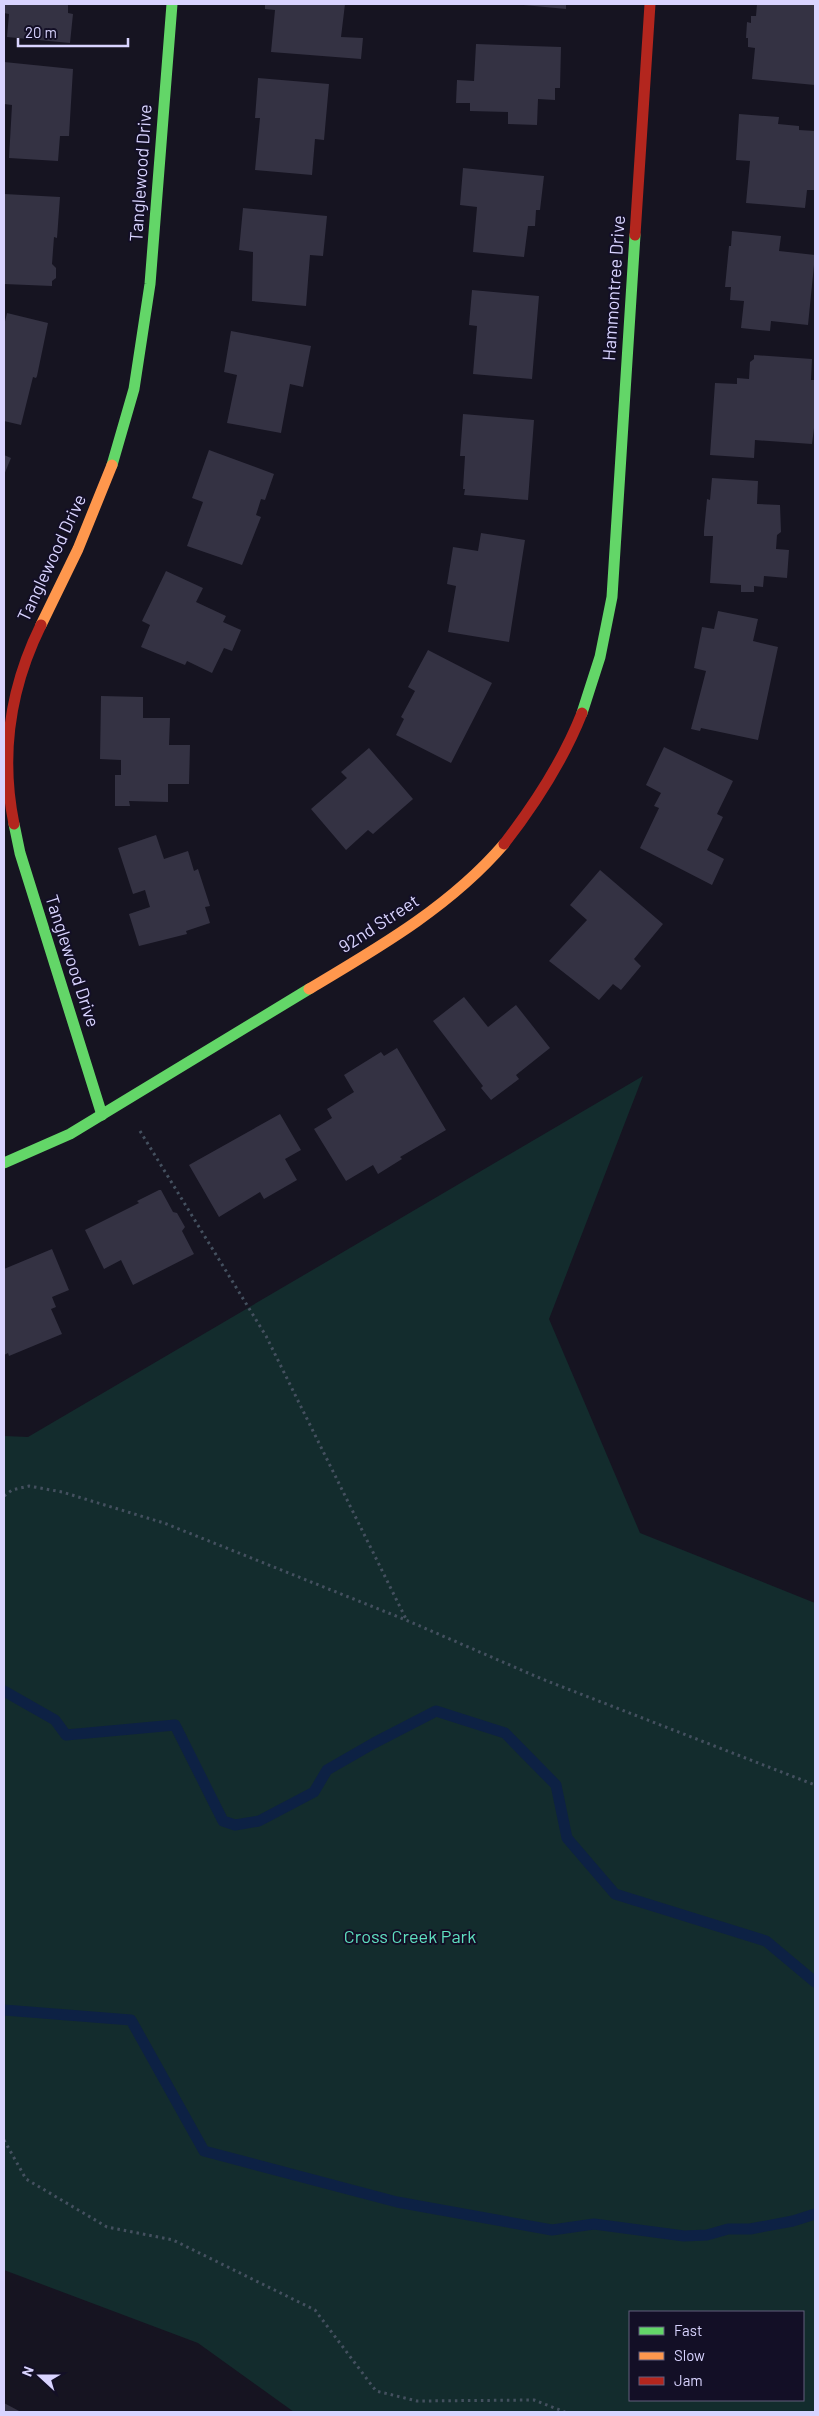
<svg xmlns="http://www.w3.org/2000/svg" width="819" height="2416" font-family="Barlow,sans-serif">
<rect width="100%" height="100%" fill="#161421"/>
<!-- green -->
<path fill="#132c2d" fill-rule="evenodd" d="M 643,1076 L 549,1319 L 640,1533 L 815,1603 L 815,2412 L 294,2412 L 198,2343 L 4,2270 L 4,1436 L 28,1437 ZM 630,2312 L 803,2312 L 803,2400 L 630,2400 Z"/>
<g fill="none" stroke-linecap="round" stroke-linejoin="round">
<!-- stream -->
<g stroke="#0d2144" stroke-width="11">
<polyline points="4,1691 55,1720 66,1735 175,1725 223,1821 235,1825 259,1821 314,1792 327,1770 374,1743 436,1711 505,1733 556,1785 567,1838 615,1894 766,1941 815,1982"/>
<polyline points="4,2010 131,2020 204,2151 397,2202 552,2230 594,2224 684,2236 707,2235 728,2229 750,2229 793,2221 815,2214"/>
</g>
</g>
<!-- building -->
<g fill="#343243">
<polygon points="4,4 68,4 68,13 73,14 70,43 7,37 9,14 4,13"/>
<polygon points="265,4 345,4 341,37 363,38 361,59 271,52 275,10 265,9"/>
<polygon points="513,4 566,4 566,9"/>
<polygon points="757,4 815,4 815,85 752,79 755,48 748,47 748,38 746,38 747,22 751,23 751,16 756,16"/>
<polygon points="476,44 561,47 560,88 555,88 555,100 538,99 537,125 508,124 508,112 470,111 470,103 456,103 457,80 474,81"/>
<polygon points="4,62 73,69 69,136 60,136 58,161 9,158 12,105 4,104"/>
<polygon points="258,78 329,84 324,140 315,139 312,175 255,170 260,118 255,118"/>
<polygon points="739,114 779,117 778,124 799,126 799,130 815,131 815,190 807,190 805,208 746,203 750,161 736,160"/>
<polygon points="463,168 544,176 540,210 536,210 535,226 528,226 524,257 473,252 477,207 460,205"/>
<polygon points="4,194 60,197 57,238 54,237 52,264 56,268 56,278 52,281 52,286 4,284"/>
<polygon points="243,208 327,216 323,256 310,255 306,306 252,301 253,252 239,250"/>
<polygon points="732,231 781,236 779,251 815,255 808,325 771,321 770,331 741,328 744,301 730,300 731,287 725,287 729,246 731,246"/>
<polygon points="472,290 539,296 532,379 473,374 477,326 469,325"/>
<polygon points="7,313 48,323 37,376 36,378 33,377 21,425 4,421 4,326"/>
<polygon points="231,331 311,346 303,387 290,384 281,433 227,423 237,375 224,372"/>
<polygon points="754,355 812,359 811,380 815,380 815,420 812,444 755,440 754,458 710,455 715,383 737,384 737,378 749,379 750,362 754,359"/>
<polygon points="463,414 534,420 528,500 464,495 465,489 463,489 465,456 460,456"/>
<polygon points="209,450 274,474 265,500 261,499 256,515 261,517 242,565 187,546 203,502 192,498"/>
<polygon points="4,455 11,458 4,475"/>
<polygon points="712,478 758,481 757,504 780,505 781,532 777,535 776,549 789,550 787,578 764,576 763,587 754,586 754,592 741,592 741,585 710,583 713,536 704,536 704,531 707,499 710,500"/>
<polygon points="481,533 525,540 509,642 448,632 456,586 447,584 453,547 478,551"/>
<polygon points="166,571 203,588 196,602 226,616 223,622 241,630 232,651 224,648 212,673 187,661 185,665 141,647 150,625 142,621"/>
<polygon points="718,611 758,619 753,641 778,647 758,740 701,728 700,731 691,729 706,671 694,668 702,627 714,629"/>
<polygon points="428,650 492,683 451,763 396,735 404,719 401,717 415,691 408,687"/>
<polygon points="101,696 143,697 143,718 170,718 169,745 190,745 189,784 168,784 168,802 129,801 130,806 115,806 115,775 121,775 121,760 100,759"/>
<polygon points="664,747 733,781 717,814 723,817 707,850 724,859 712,885 640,848 659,808 654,806 661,793 646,785"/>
<polygon points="369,748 413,799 373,834 368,830 346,850 311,809 347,778 341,772"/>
<polygon points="156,835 164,859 188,851 194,871 198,869 210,906 205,907 210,923 186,931 187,934 139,946 129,914 150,907 145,890 133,894 118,848"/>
<polygon points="600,870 663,924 634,959 641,966 621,990 613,984 599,1000 549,961 587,920 570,905"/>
<polygon points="464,997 488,1027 516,1005 550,1048 516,1075 519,1079 491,1100 481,1088 483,1086 433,1021"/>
<polygon points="397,1048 446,1130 400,1157 402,1159 378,1174 373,1165 346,1181 314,1129 332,1118 327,1109 354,1092 344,1075 381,1052 384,1056"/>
<polygon points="280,1114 301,1150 285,1159 297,1180 264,1199 260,1192 219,1217 189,1165"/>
<polygon points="159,1190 161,1190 173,1212 177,1213 185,1227 182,1231 194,1254 133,1285 121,1260 104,1269 85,1230 139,1203 137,1201"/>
<polygon points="52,1249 69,1290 52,1297 56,1307 51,1309 62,1334 9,1356 8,1353 4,1355 4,1269"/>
<polygon points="4,2403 21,2412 4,2412"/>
</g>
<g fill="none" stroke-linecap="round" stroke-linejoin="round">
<!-- path -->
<g stroke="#44505f" stroke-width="3" stroke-dasharray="2.5 4" stroke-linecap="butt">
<polyline points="140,1131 266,1336 406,1619"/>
<polyline points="4,1496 12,1490 29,1486 62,1492 164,1523 406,1620 542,1679 815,1785"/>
<polyline points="4,2140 26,2179 107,2227 173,2240 315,2310 376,2391 417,2401 534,2400 565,2412"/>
</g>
<!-- fast -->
<g stroke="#63d668" stroke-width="11">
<polyline points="112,465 134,389 150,284 172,4"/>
<polyline points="582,713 600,657 612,597 635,235"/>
<polyline points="14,824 20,853 102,1115"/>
<polyline points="4,1163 70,1134 309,989"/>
</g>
<!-- slow -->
<g stroke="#ff974d" stroke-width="11">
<polyline points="41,625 78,549 112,465"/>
<path d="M 309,989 C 378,948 451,906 504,844"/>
</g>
<!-- jam -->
<g stroke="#b3261e" stroke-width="11">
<polyline points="635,235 650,4"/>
<path d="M 14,824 C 0,755 10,688 41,625"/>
<path d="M 504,844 C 535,804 563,761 582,713"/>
</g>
</g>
<g text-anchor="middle" stroke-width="4" stroke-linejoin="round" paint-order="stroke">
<!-- street labels -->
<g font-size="18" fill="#d9d4ff" stroke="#130f26">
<text transform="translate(141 173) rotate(-86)" y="6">Tanglewood Drive</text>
<text transform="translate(614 288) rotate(-86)" y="6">Hammontree Drive</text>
<text transform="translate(52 558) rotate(-65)" y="6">Tanglewood Drive</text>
<text transform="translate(379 924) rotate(-33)" y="6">92nd Street</text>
<text transform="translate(72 961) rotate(72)" y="6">Tanglewood Drive</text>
</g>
<!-- park labels -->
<g font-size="18" fill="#5fe0c0" stroke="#130f26">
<text x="410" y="1943">Cross Creek Park</text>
</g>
</g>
<!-- border -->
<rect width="819" height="2416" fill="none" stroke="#d9d4ff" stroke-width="10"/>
<!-- legend -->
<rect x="629" y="2311" width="175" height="90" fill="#130f26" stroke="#625e7d"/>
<rect x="639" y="2327" width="25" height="8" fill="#63d668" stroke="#625e7d"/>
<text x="674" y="2336" font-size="15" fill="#d9d4ff">Fast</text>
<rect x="639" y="2352" width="25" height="8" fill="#ff974d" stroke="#625e7d"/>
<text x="674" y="2361" font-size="15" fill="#d9d4ff">Slow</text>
<rect x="639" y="2377" width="25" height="8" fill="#b3261e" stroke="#625e7d"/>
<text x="674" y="2386" font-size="15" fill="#d9d4ff">Jam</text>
<!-- north arrow -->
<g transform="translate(40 2376) rotate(291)" stroke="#130f26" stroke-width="4" paint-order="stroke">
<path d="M0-4L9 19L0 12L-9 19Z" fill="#d9d4ff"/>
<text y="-8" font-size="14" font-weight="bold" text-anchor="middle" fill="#d9d4ff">N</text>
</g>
<!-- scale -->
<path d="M18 38v8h110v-8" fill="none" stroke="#d9d4ff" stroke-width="2.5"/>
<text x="25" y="38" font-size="15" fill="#d9d4ff" stroke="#130f26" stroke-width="4" paint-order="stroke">20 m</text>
</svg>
